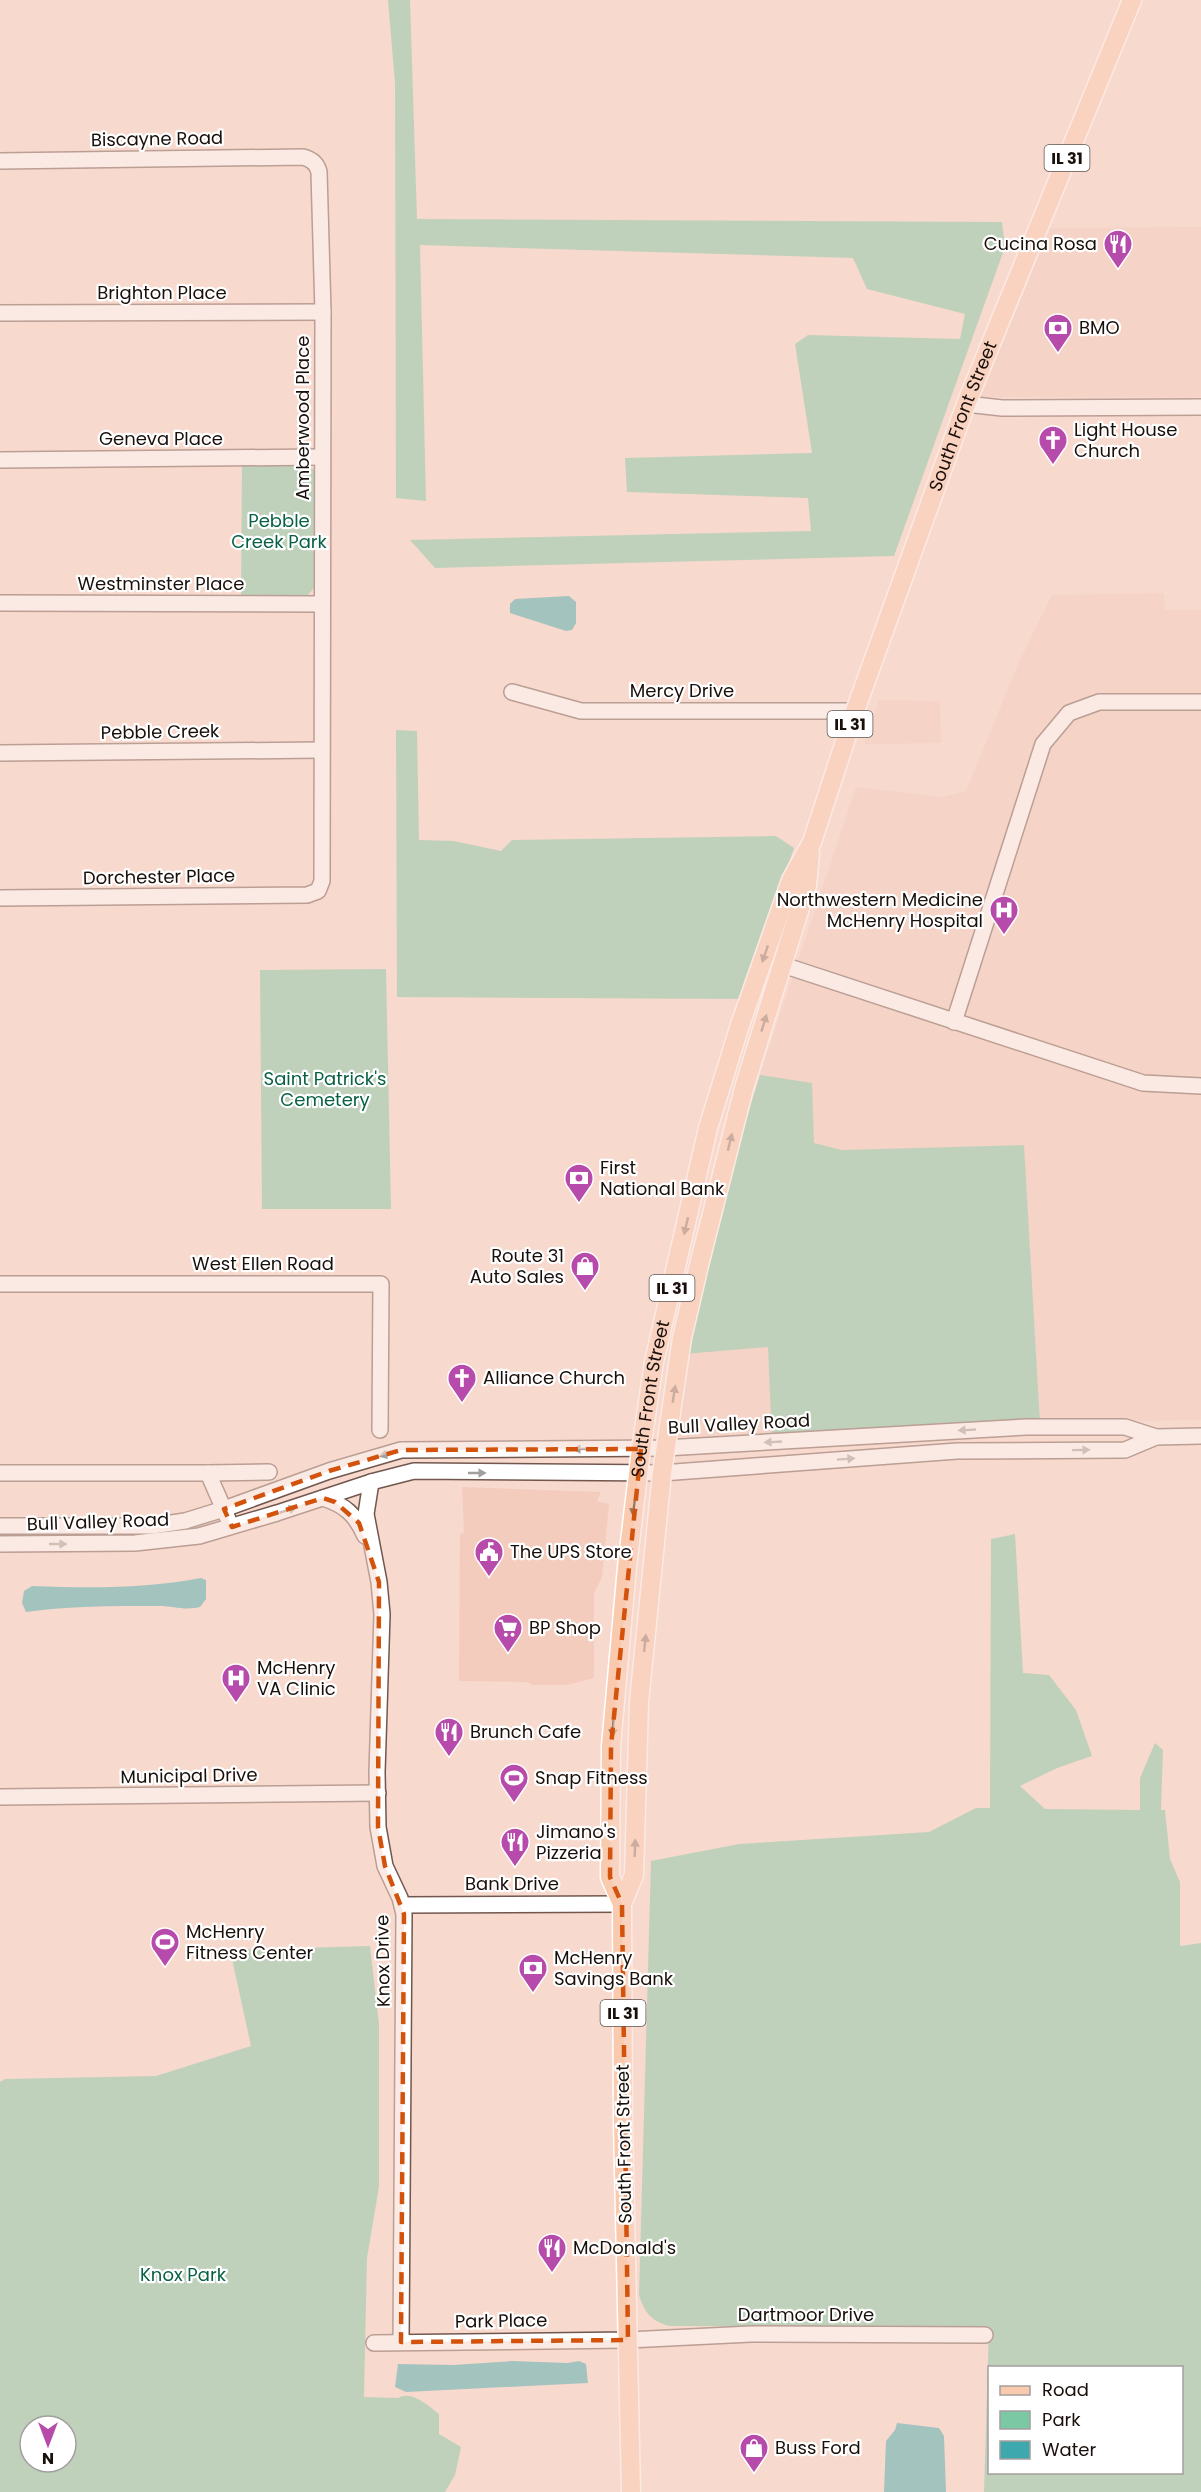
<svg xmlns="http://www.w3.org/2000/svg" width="1201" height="2492" font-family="Poppins,sans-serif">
<rect width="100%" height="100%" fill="#f8d9cd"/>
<!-- built -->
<g fill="#f3ccbe">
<polygon points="1201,227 1201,397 981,397 1049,228"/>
<polygon points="1164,593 1165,610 1201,610 1201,1420 1040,1423 666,1444 695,1284 760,1075 856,787 942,797 966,791 1019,662 1052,595"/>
<polygon points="879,700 940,701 941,743 864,744"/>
<polygon points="462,1487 601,1492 597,1501 609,1504 602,1577 594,1593 594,1678 567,1685 533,1685 527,1682 459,1681 460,1534 464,1533"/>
</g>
<!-- green -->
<g fill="#7bc8a5" fill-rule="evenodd">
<polygon points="388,0 410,0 417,219 1002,222 1005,247 894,556 435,568 410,540 811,531 808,498 627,492 625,458 812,453 795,344 808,335 960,339 965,314 867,289 853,258 420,245 426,501 396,498 395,83"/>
<polygon points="303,463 311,467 317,473 315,587 307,596 302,597 241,599 242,464"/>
<polygon points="396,730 417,731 419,840 454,841 501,851 512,840 776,836 794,848 741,999 397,997"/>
<polygon points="386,969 391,1209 262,1209 260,970"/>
<polygon points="760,1075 812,1083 814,1143 842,1150 1024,1145 1040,1423 772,1442 768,1347 684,1354 695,1284"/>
<path d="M 1015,1534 L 1023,1673 L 1049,1675 L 1076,1710 L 1092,1756 L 1057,1768 L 1020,1786 L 1045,1809 L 1140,1810 L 1140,1778 L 1155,1743 L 1163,1750 L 1161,1810 L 1165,1810 L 1170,1859 L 1180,1882 L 1180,1946 L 1201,1943 L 1201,2492 L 984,2492 L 989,2327 L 670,2326 C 652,2322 644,2312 639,2295 L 651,1861 L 739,1844 L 929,1832 L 976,1808 L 990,1808 L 991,1539 ZM 990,2368 L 1182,2368 L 1182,2472 L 990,2472 Z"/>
<path d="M 370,1946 L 379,2024 L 379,2187 L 367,2258 L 364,2397 L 398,2398 C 412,2390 428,2406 439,2414 L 439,2434 L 461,2447 L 455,2475 L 445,2492 L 0,2492 L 0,2082 L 5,2079 L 156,2076 L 251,2046 L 230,1950 ZM 30,2426 L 66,2426 L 66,2462 L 30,2462 Z"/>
</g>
<!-- water -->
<g fill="#3da9ae">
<polygon points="569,596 576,602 576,623 572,630 566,631 510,613 510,604 515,599"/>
<path d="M 201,1578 L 206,1580 L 206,1599 L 200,1607 C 182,1611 173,1605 155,1606 C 112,1606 69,1606 26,1612 L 22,1603 L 24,1591 L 32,1586 C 91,1588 143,1589 201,1578 Z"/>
<polygon points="512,2361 568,2363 579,2361 586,2364 588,2383 406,2392 395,2387 398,2364 454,2365"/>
<polygon points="897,2423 939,2428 944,2436 946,2492 884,2492 886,2441 895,2430"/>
</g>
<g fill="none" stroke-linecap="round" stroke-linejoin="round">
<!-- minor casing -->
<g stroke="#71574e" stroke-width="18">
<g id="minor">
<path d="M 0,161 L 303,157 C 311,159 317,163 319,172 L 323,312 L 322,881 L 318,891 L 307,895 L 0,898"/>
<polyline points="0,313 323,312"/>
<polyline points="966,404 1002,408 1201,407"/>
<polyline points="0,460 322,457"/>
<polyline points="0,603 322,604"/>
<polyline points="512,692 581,711 855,711"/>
<polyline points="0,753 321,750"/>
<polyline points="783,965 1143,1083 1201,1086"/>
<polyline points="954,1022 1043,744 1069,713 1099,702 1201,702"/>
<polyline points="0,1284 381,1284 380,1430"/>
<polyline points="0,1473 208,1473 228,1519"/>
<polyline points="208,1473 269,1472"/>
<polyline points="371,1482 366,1514 379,1582 382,1614 377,1772 378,1827 385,1866 400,1898 404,1914 401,2342"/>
<path d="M 323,1498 C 345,1505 356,1515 365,1536"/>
<polyline points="0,1526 152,1526 185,1521 224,1509 329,1471 401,1450 665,1448 1026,1427 1125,1427 1156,1437 1201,1436"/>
<polyline points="0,1544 135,1543 199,1536 277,1513 371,1482 414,1471 662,1473 957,1451 1125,1450 1156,1437"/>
<polyline points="0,1797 378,1793"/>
<polyline points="402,1905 622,1904"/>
<polyline points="374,2343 628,2340 751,2334 985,2335"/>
</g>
</g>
<!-- major casing -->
<g stroke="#fff" stroke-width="21">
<g id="major">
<path id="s1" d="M 622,1904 L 610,1877 L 611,1746 L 627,1567 L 641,1449 L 654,1362 L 708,1128 L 740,1025 L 791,880 L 812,842 L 855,711 L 966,404 L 1132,0"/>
<polyline points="631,2492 623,2122 622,1904 634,1875 639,1702 662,1473 682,1338 700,1261 744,1088 807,885 810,853"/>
</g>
</g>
<!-- minor -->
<use href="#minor" stroke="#fff" stroke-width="15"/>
<!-- major -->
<use href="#major" stroke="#facaaf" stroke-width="18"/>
</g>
<!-- one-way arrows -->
<defs><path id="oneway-solid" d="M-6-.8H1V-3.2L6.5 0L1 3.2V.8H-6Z" transform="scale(1.5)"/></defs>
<g fill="#957665">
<use href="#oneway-solid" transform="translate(765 954) rotate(109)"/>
<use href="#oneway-solid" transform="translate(764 1023) rotate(-73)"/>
<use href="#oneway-solid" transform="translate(730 1142) rotate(-76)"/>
<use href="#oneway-solid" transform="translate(686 1226) rotate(103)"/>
<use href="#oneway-solid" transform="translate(674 1394) rotate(-81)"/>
<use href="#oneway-solid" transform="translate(634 1507) rotate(97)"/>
<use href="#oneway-solid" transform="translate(645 1643) rotate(-84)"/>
<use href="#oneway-solid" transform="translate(613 1728) rotate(94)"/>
<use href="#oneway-solid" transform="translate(635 1848) rotate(-88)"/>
</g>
<g fill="#a39f9d">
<use href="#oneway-solid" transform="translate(967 1430) rotate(177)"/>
<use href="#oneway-solid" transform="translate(773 1442) rotate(177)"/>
<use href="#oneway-solid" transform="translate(582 1449) rotate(179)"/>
<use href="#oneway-solid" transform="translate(1081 1450) rotate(-1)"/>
<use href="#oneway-solid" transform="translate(388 1454) rotate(163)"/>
<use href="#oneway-solid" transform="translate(846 1459) rotate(-4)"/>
<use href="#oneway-solid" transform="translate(477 1473)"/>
<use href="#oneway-solid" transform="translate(288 1510) rotate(-19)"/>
<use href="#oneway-solid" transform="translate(58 1544)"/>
</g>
<!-- marked area -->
<path d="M0 0H1201V2492H0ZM 641,1449 L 611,1746 L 610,1877 L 622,1904 L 628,2340 L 401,2342 L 404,1914 L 385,1866 L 378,1827 L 379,1582 L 359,1523 L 335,1502 L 323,1498 L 232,1527 L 224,1509 L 329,1471 L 401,1450 Z" fill="#f8d9cd" fill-opacity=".55" fill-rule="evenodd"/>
<path fill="none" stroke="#d3520c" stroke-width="4.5" stroke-dasharray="12 8" stroke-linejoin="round" d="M 641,1449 L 611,1746 L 610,1877 L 622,1904 L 628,2340 L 401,2342 L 404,1914 L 385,1866 L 378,1827 L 379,1582 L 359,1523 L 335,1502 L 323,1498 L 232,1527 L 224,1509 L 329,1471 L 401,1450 Z"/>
<!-- icons -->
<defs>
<g id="restaurant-pin" transform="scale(1.5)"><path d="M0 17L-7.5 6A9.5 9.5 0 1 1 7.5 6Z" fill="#b74bab" stroke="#fff"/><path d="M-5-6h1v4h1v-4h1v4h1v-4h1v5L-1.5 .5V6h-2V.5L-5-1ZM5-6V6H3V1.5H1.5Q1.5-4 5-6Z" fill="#fff"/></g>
<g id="bank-pin" transform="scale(1.5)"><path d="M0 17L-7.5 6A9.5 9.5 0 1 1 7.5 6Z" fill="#b74bab" stroke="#fff"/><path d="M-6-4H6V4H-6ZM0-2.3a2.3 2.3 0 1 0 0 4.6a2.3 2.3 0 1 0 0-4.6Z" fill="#fff"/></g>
<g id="church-pin" transform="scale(1.5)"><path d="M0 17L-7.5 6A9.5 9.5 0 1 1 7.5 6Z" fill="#b74bab" stroke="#fff"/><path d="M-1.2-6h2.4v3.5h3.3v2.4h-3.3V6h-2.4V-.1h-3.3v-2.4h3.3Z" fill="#fff"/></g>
<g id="hospital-pin" transform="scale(1.5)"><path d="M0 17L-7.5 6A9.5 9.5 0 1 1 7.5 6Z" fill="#b74bab" stroke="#fff"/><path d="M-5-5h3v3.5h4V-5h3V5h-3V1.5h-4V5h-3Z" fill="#fff"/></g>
<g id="shop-pin" transform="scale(1.5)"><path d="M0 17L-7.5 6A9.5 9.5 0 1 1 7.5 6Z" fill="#b74bab" stroke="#fff"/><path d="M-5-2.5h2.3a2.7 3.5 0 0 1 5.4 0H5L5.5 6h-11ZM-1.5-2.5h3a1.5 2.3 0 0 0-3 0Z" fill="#fff"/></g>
<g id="civic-pin" transform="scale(1.5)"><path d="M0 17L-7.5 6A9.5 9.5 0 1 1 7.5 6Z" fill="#b74bab" stroke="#fff"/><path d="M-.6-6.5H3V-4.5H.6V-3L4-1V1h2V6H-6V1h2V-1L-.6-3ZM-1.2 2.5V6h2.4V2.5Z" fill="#fff"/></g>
<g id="supermarket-pin" transform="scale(1.5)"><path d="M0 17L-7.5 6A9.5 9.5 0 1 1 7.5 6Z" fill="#b74bab" stroke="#fff"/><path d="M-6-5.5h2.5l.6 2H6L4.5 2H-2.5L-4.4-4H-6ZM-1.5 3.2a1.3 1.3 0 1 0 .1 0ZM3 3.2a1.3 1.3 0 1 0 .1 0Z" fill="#fff"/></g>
<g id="stadium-pin" transform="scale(1.5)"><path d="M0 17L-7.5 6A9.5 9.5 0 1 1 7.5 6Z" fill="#b74bab" stroke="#fff"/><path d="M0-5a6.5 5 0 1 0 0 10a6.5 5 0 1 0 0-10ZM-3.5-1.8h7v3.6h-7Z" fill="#fff"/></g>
</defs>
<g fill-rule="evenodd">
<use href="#restaurant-pin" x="1118" y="244"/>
<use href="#bank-pin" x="1058" y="328"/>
<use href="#church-pin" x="1053" y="440"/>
<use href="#hospital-pin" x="1004" y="910"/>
<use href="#bank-pin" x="579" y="1178"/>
<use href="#shop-pin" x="585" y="1266"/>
<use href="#church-pin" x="462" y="1378"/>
<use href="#civic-pin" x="489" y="1552"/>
<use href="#supermarket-pin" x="508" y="1628"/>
<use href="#hospital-pin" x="236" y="1678"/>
<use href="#restaurant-pin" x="449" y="1732"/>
<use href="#stadium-pin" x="514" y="1778"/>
<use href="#restaurant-pin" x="515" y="1842"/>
<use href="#stadium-pin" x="165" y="1942"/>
<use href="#bank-pin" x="533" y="1968"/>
<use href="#restaurant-pin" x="552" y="2248"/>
<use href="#shop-pin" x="754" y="2448"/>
</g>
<g text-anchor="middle" stroke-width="4.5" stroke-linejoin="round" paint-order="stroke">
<!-- shield labels -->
<g fill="#fff" stroke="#5e5754" stroke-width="1.5">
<rect x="1044.5" y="145" width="45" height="26" rx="4.5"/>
<rect x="827.5" y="711" width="45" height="26" rx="4.5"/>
<rect x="649.5" y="1275" width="45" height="26" rx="4.5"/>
<rect x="600.5" y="2000" width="45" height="26" rx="4.5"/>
</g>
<g font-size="16" font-weight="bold" fill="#190f0b">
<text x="1067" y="164">IL 31</text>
<text x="850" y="730">IL 31</text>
<text x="672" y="1294">IL 31</text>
<text x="623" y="2019">IL 31</text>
</g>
<!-- street labels -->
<g font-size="18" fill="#190f0b" stroke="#fff">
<text transform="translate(157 139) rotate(-1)" y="6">Biscayne Road</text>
<text x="162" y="299">Brighton Place</text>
<text dy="6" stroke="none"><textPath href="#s1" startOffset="1544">South Front Street</textPath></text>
<text transform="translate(303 418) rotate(-90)" y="6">Amberwood Place</text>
<text x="161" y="445">Geneva Place</text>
<text x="161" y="590">Westminster Place</text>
<text x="682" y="697">Mercy Drive</text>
<text transform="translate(160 732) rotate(-1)" y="6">Pebble Creek</text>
<text transform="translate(159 877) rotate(-1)" y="6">Dorchester Place</text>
<text x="263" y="1270">West Ellen Road</text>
<text dy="6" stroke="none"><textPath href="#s1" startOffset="510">South Front Street</textPath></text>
<text transform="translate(739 1424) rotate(-3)" y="6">Bull Valley Road</text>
<text transform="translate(98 1522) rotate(-2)" y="6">Bull Valley Road</text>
<text transform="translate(189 1776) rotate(-1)" y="6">Municipal Drive</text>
<text x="512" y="1890">Bank Drive</text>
<text transform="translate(383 1961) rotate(-91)" y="6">Knox Drive</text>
<text transform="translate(624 2144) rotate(-91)" y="6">South Front Street</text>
<text x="806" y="2321">Dartmoor Drive</text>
<text transform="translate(501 2321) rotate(-1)" y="6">Park Place</text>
</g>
<!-- poi labels -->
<g font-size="18" fill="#190f0b" stroke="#fff" text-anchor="start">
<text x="1097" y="250" text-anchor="end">Cucina Rosa</text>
<text x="1079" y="334">BMO</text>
<text x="1074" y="436">Light House<tspan x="1074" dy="21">Church</tspan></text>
<text x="983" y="906" text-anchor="end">Northwestern Medicine<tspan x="983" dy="21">McHenry Hospital</tspan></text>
<text x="600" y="1174">First<tspan x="600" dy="21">National Bank</tspan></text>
<text x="564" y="1262" text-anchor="end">Route 31<tspan x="564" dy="21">Auto Sales</tspan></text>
<text x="483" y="1384">Alliance Church</text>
<text x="510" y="1558">The UPS Store</text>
<text x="529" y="1634">BP Shop</text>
<text x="257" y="1674">McHenry<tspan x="257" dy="21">VA Clinic</tspan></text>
<text x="470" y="1738">Brunch Cafe</text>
<text x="535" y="1784">Snap Fitness</text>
<text x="536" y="1838">Jimano's<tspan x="536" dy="21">Pizzeria</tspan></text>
<text x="186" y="1938">McHenry<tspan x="186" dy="21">Fitness Center</tspan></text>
<text x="554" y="1964">McHenry<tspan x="554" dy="21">Savings Bank</tspan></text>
<text x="573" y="2254">McDonald's</text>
<text x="775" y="2454">Buss Ford</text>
</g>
<!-- park labels -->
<g font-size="18" fill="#096144" stroke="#fff">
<text x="279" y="527">Pebble<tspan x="279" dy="21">Creek Park</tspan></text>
<text x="325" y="1085">Saint Patrick's<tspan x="325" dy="21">Cemetery</tspan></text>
<text x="183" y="2281">Knox Park</text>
</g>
</g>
<!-- legend -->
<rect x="988" y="2366" width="195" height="108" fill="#ffffff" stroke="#a39f9d" stroke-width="1.5"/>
<rect x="1000" y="2386" width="30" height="9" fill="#facaaf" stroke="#a39f9d" stroke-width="1.5"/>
<text x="1042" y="2396" font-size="18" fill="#190f0b">Road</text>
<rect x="1000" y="2411" width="30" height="18" fill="#7bc8a5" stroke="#a39f9d" stroke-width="1.5"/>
<text x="1042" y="2426" font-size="18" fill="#190f0b">Park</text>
<rect x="1000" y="2441" width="30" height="18" fill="#3da9ae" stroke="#a39f9d" stroke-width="1.5"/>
<text x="1042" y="2456" font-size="18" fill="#190f0b">Water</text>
<!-- north arrow -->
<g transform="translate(48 2444) rotate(180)"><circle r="28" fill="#ffffff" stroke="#a39f9d" stroke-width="1.5"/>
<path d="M0-4.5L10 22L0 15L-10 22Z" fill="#b74bab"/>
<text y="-9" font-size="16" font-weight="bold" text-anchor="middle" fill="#190f0b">N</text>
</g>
</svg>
